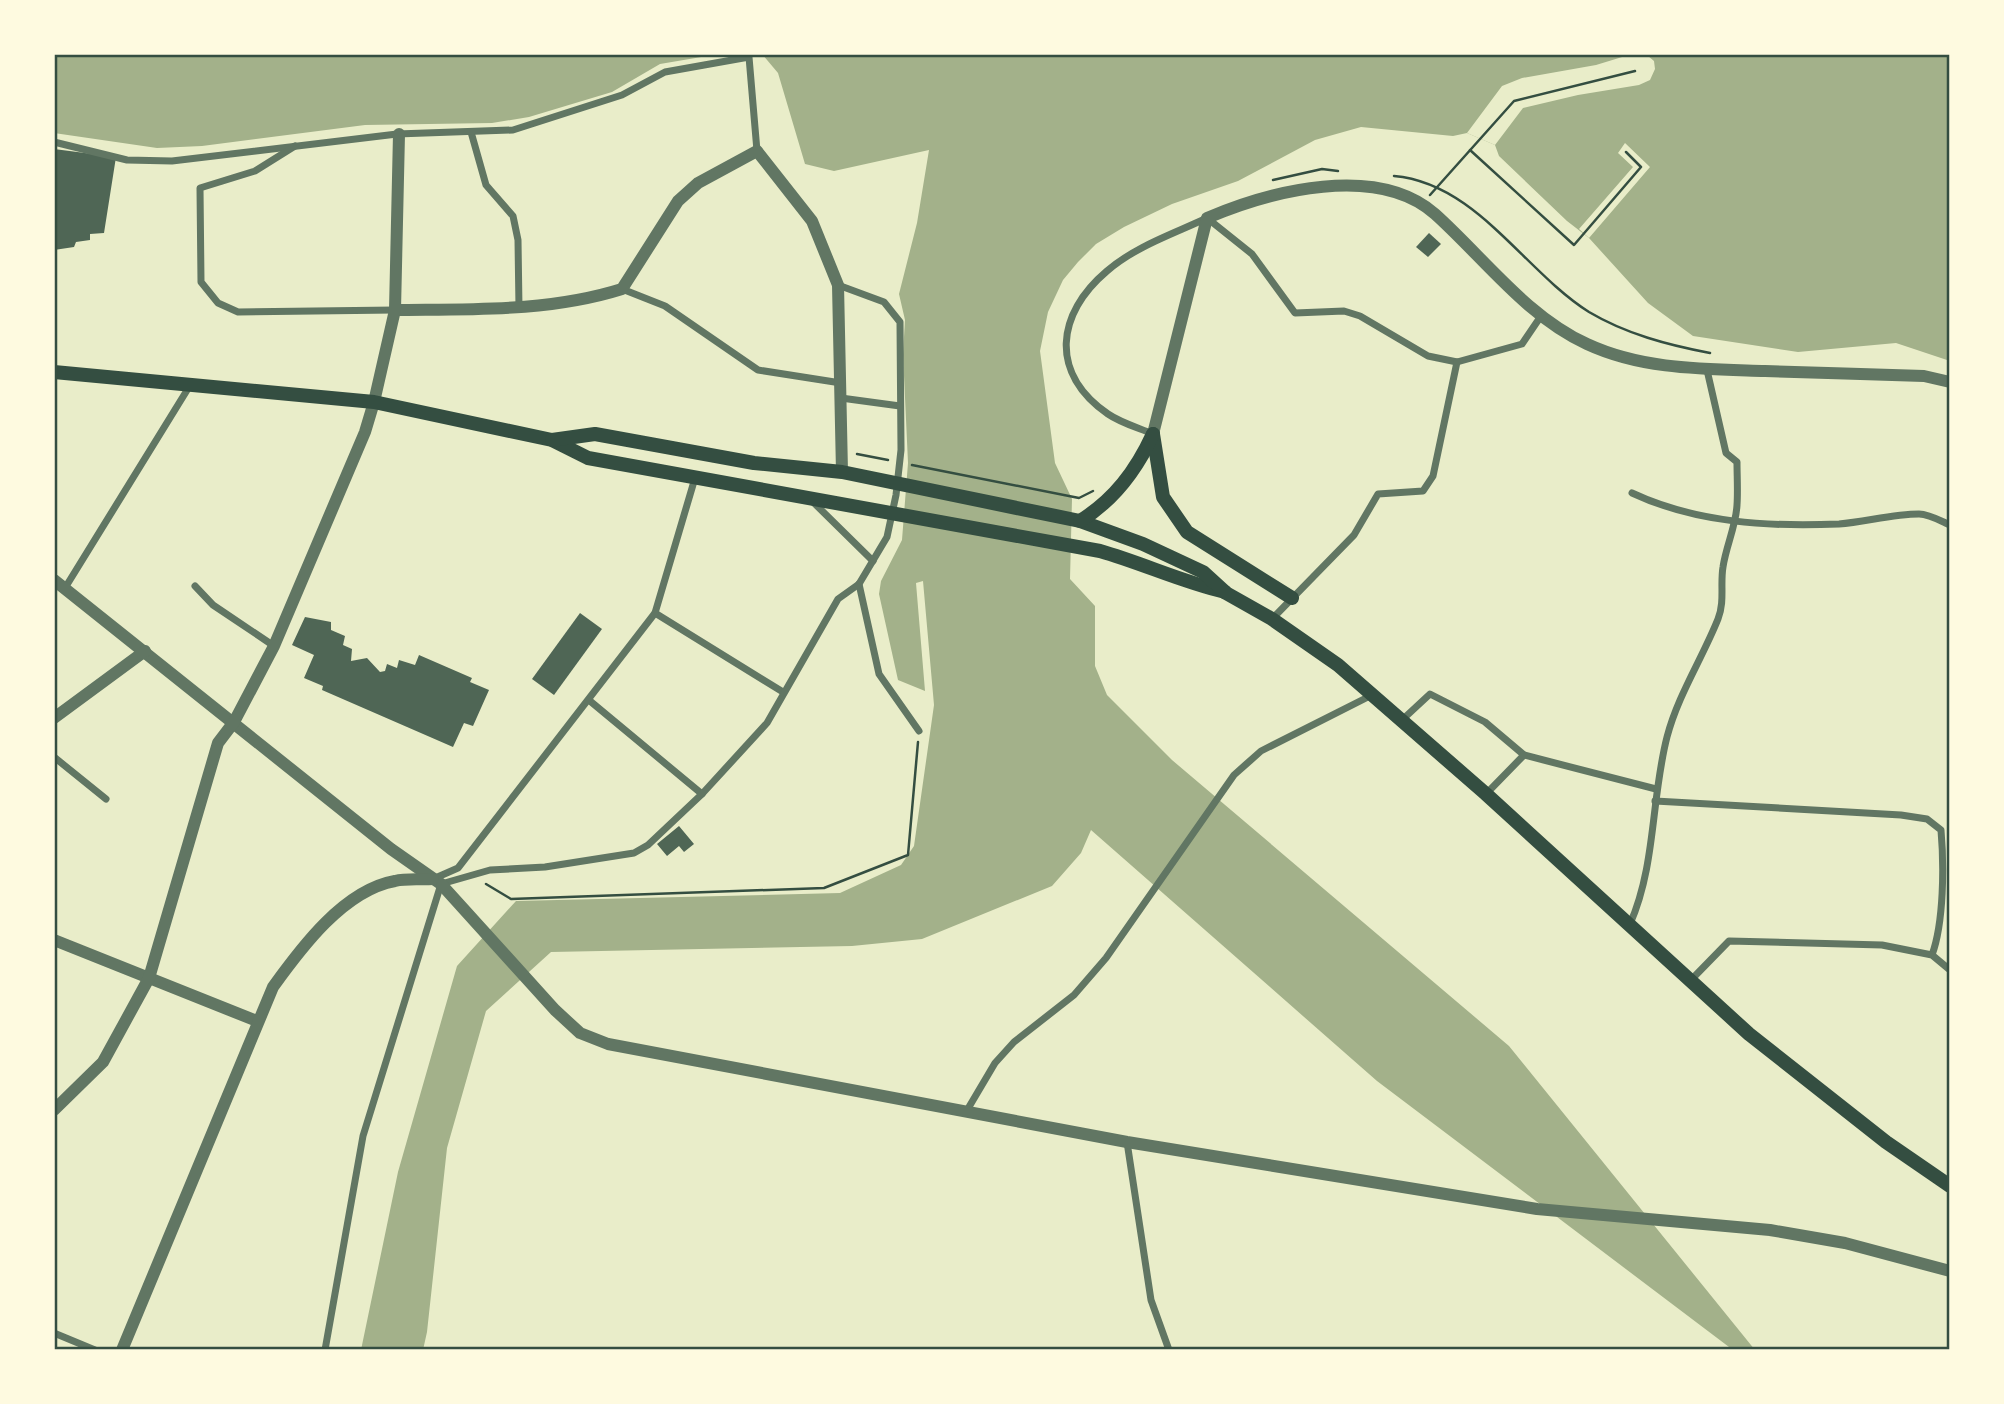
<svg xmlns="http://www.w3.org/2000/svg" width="2004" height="1404" font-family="'Fira Sans Condensed',sans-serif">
<rect width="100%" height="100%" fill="#e9edc9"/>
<!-- water -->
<g fill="#a3b18a">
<polygon points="54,54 719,54 660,64 612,92 529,117 492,123 365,125 202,146 157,148 54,133"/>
<polygon points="762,54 1950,54 1950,361 1896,343 1798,352 1693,336 1648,303 1589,238 1567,221 1499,156 1495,145 1467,133 1453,136 1361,127 1315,140 1238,181 1172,204 1124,227 1096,244 1078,262 1063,280 1048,312 1040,351 1055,463 1072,499 1070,579 1095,606 1095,666 1107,695 1172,760 1509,1046 1755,1350 1733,1350 1377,1081 1091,830 1081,853 1052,886 922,939 852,946 551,952 486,1011 447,1148 427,1332 423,1350 361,1350 398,1172 457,966 516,901 840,893 901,865 914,846 934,705 923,581 916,583 925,691 898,680 879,594 881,581 902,540 908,463 903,354 905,320 899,294 917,223 929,150 834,171 805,164 778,73"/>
</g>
<!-- pier -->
<g fill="#e9edc9">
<polygon points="1632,54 1648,56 1654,61 1655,69 1650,80 1639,85 1578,95 1523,108 1495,145 1467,133 1502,86 1522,78 1596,65"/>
<polygon points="1625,143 1650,167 1589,238 1579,229 1633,167 1618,153"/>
</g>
<!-- building -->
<g fill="#4f6655">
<polygon points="54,149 116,157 104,233 90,234 90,240 76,242 74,247 54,250"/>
<polygon points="1429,233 1441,244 1428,257 1416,247"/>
<polygon points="580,613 602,629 554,695 532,679"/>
<polygon points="305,617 331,622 331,630 345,636 343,645 352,649 351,661 367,658 380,672 385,671 387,664 397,668 399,660 415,665 419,655 472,678 470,682 489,690 473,726 464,723 453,747 322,690 323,686 304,678 314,655 292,645"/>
<polygon points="679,826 694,844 684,852 679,846 667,856 657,844"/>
</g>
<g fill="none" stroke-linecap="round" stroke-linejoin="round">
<!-- path -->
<g stroke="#344e41" stroke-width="2.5">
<polyline points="1470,150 1574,245 1641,167 1626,152"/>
<path d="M 1394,176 C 1476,183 1524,271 1589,312 C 1626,334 1668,345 1710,353"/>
<polyline points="1273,180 1322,169 1338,171"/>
<polyline points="1430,195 1514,101 1635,71"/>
<polyline points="857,454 888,460"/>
<polyline points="912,465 1079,498 1093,491"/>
<polyline points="486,884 511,899 824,888 908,855 918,742"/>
</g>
<!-- minor -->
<g stroke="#617663" stroke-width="7">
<polyline points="471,132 486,185 513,216 518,240 519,308"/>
<polyline points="54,142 127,160 172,161 397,134 513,130 622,95 665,72 749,57 757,151"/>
<polyline points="295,146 255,171 200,188 201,282 218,303 238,312 395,310"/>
<polyline points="622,289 665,306 758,370 841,383"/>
<polyline points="841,398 900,406"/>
<path d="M 1153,434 C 1139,428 1121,423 1108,414 C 1049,373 1056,314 1107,271 C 1136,246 1173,234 1207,218 L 1252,254 L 1295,313 L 1344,311 L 1360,316 L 1428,356 L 1457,362 L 1522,344 L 1541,316"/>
<path d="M 1632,493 C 1696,523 1769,527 1839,524 C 1865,522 1893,514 1919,514 C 1929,514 1941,521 1950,525"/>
<polyline points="812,501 873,561"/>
<polyline points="859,584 879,674 919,731"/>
<polyline points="195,586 213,605 274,646"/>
<polyline points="65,588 189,387"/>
<polyline points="655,613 783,692"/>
<polyline points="1272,619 1354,535 1378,494 1423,491 1433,476 1457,362"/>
<polyline points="590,701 702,794"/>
<polyline points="1402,720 1430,694 1485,722 1524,755 1656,789"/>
<polyline points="54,757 106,799"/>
<polyline points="1486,794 1524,755"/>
<path d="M 1655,801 L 1901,815 L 1927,819 L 1941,830 C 1944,865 1944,922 1932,955"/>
<polyline points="433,879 458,868 655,613 695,478"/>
<path d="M 1630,924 C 1656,865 1651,799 1667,737 C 1678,695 1702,659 1718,619 C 1725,601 1720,585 1723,567 C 1726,546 1736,526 1737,505 C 1738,491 1737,476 1737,462 L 1726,453 L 1707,370"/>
<polyline points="1691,980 1729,941 1882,945 1932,955 1950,970"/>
<polyline points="966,1112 995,1063 1014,1042 1074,995 1106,958 1234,775 1261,751 1372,695"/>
<polyline points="1127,1142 1151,1300 1169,1350"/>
<polyline points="54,1333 95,1350"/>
<polyline points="325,1350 363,1136 441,884 490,870 545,867 634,853 648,845 702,794 767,723 838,599 859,584 887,537 896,495 901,450 900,322 884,302 838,285"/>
</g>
<!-- tertiary -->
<g stroke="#617663" stroke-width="12">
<path d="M 395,310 C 471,309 549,312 622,289 L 678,201 L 698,183 L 757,151 L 812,221 L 838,285 L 842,472"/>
<path d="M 1153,434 L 1207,218 C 1270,191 1377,163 1435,214 C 1484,258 1526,316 1587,344 C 1643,370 1705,369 1765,371 C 1818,373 1871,374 1924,376 L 1950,382"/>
<polyline points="54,580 391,849 441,884 555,1010 580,1033 608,1044 1127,1142 1537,1209 1770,1230 1845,1243 1950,1271"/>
<polyline points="54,718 145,651"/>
<polyline points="54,940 257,1021"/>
<polyline points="54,1110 103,1062 149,978 218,743 234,722 274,646 365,432 374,402 395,310 399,134"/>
<path d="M 122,1350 L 273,987 C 301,948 344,890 395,881 C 407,878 421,880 433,879"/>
</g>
<!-- secondary -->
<g stroke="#344e41" stroke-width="14">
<path d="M 54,372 L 374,402 L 552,440 L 588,458 L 1100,551 C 1142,563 1182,582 1225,592"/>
<polyline points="1153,434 1163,497 1187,532 1292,598"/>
<polyline points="552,440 595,434 754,463 842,472 1080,521 1143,544 1203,572 1226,593 1272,619 1338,665 1486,794 1749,1034 1886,1142 1950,1186"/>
<path d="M 1080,521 C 1114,500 1136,471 1153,434"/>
</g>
</g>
<!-- border -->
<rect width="2004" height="1404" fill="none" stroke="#fefae0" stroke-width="112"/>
<rect x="56" y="56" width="1892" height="1292" fill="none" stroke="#344e41" stroke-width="2.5"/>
</svg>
